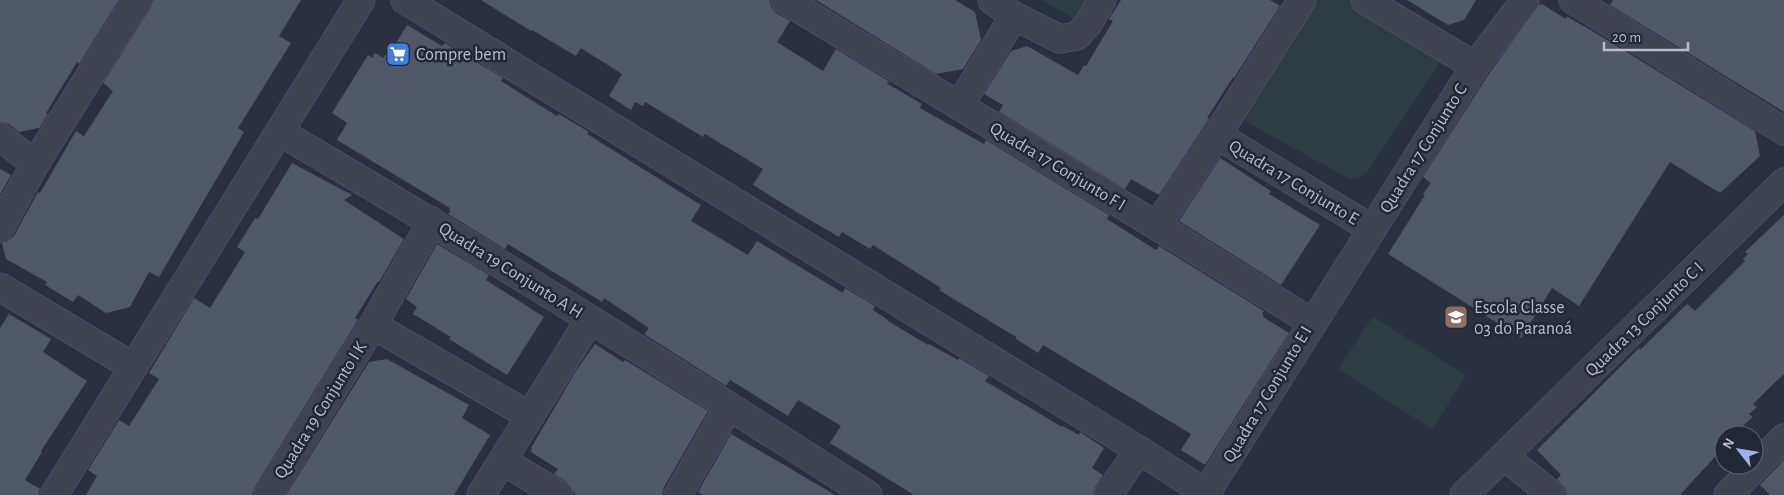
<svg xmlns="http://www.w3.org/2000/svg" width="1784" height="495" font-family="'Alegreya Sans',sans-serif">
<rect width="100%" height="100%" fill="#2a303f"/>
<!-- green -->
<g fill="#2d3d41">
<polygon points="1042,0 1085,0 1074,19"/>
<polygon points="1310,0 1359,0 1441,57 1439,64 1367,172 1358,178 1350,179 1246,122 1243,112"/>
<polygon points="1373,316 1466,376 1432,429 1338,369"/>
</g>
<!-- building -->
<g fill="#505767">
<polygon points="0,0 119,0 79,64 77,62 46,113 48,114 39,128 19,132 9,124 0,122"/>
<polygon points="153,0 301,0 279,36 291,43 238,128 244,132 159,277 149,272 130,307 106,313 78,295 73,302 45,285 47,282 6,259 2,243 8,241 14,236 38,192 40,193 76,131 84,136 113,91 103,83 150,8"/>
<polygon points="481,0 769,0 771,7 776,13 790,21 777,42 823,71 836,49 890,82 886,83 922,104 920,108 984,144 986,140 1109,215 1107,219 1156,250 1159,246 1264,311 1262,314 1264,315 1263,317 1289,333 1205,465 1181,450 1191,434 1043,345 1038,353 1016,339 1016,337 939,290 941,288 873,245 870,249 842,232 839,237 798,213 753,185 763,169 705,134 703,137 645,102 643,106 635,102 631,110 609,96 622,74 581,48 576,56 532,30 531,31"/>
<polygon points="816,0 955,0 975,12 981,40 963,69 936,74"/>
<polygon points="1121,0 1270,0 1280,6 1234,78 1233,77 1207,118 1209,119 1159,195 1131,179 1125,189 999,112 1003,105 984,94 1011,51 1027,46 1078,75 1084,65 1086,66 1113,21 1109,19"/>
<polygon points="1407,0 1476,0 1464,20 1448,25"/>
<polygon points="1613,0 1784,0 1784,112 1610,5"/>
<polygon points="1542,4 1566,19 1566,16 1594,32 1755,131 1760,156 1720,193 1670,162 1579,306 1552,288 1521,338 1388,254 1425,195 1423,194 1431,183 1423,177 1488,75 1539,5"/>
<polygon points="407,25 442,46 445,43 503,78 501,81 557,116 559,114 589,132 587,134 701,205 691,221 748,255 757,241 843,293 845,288 875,306 873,310 888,320 888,321 928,345 929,344 958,360 959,358 989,376 985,381 1062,427 1063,426 1079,435 1080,432 1104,448 1092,468 1103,475 1095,487 1093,495 914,495 830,443 841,426 798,400 788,416 730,380 726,386 644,334 649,328 604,298 602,302 508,244 505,249 448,214 451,211 449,210 450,208 337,140 347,123 332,113 368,55 372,58 375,53 383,58 386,54 389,55"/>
<polygon points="1220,158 1271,191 1269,194 1320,225 1281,285 1179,221"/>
<polygon points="292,163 352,195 344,200 404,239 379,282 378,281 355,318 358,320 255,487 252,495 86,495 97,476 88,470 119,420 129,426 159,379 149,373 194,298 210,308 245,252 237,247 255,218 258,219"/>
<polygon points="0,169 11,175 0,195"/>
<polygon points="1784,215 1784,374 1753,404 1757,407 1749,414 1753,417 1732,435 1724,435 1724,447 1680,495 1567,495 1566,489 1557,479 1561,475 1537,450 1639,348 1640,350 1687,304 1695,311 1745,261 1743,259 1748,254 1745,252"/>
<polygon points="437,244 489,275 486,280 544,317 507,375 449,339 451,337 413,314 417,307 406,299"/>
<polygon points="9,314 51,339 43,352 87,381 41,451 42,452 25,480 40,489 38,495 0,495 0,328"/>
<polygon points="595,344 623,362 625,360 708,411 664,487 662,495 576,495 567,482 554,474 558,469 531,452 532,449 531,448 576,371"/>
<polygon points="387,359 469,405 462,418 490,435 454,495 286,495 369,362"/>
<polygon points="731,434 774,459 835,495 703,495 698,492"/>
<polygon points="1784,460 1784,495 1770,495 1760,485"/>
</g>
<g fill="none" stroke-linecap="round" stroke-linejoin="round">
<!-- minor casing -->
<g stroke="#585e6a" stroke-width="29">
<g id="minor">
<polyline points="405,0 1139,450 1209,495"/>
<polyline points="785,0 1157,226 1313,323"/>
<polyline points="992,0 1014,16 1060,39 1077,36 1088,24 1102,0"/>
<polyline points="1365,0 1475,66"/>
<polyline points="1573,0 1784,131"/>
<polyline points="959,106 1014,16"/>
<path d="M 280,132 C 479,249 674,370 868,495"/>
<polyline points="1217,135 1372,229"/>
<polyline points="0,137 35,164"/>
<polyline points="1157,226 1217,135 1302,0"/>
<polyline points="0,228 35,164 137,0"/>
<polyline points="0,287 132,366"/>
<polyline points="373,325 530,416"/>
<polyline points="1504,456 1552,495"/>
<polyline points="503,461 559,495"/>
<polyline points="1206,493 1475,66 1525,0"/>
<polyline points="54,495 361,0"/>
<polyline points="268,495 373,325 432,221"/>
<polyline points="481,495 590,319"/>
<polyline points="678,495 729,406"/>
<polyline points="1108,495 1139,450"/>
<polyline points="1464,495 1784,182"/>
<polyline points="1728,495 1784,438"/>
</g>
</g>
<!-- minor -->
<use href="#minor" stroke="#3e434f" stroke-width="28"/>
</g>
<!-- icons -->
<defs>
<g id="supermarket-square" transform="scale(1.25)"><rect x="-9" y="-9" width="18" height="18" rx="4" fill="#3f7fe0" stroke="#222835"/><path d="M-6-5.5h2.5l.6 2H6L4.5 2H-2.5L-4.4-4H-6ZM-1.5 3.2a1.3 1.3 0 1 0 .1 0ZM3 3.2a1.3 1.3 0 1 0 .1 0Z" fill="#fff"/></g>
<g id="school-square" transform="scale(1.25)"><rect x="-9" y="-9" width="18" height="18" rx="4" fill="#8d6e63" stroke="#222835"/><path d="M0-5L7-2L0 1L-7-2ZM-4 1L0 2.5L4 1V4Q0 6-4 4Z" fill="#fff"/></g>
</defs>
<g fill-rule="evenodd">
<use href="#supermarket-square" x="398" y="54"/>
<use href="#school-square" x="1456" y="317"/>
</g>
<g text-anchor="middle" stroke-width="5" stroke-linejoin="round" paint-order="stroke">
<!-- poi labels -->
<g font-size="18" fill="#babeca" stroke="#222835" text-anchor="start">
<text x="416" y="60">Compre bem</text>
<text x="1474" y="313">Escola Classe<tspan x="1474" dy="21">03 do Paranoá</tspan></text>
</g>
<!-- street labels -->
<g font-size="18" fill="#babeca" stroke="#222835">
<text transform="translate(1423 148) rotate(-58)" y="6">Quadra 17 Conjunto C</text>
<text transform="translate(1058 166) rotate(31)" y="6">Quadra 17 Conjunto F I</text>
<text transform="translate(1294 182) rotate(31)" y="6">Quadra 17 Conjunto E</text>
<text transform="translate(511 270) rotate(32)" y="6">Quadra 19 Conjunto A H</text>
<text transform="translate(1644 319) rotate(-44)" y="6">Quadra 13 Conjunto C I</text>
<text transform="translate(1267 394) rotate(-59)" y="6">Quadra 17 Conjunto E I</text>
<text transform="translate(320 410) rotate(-58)" y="6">Quadra 19 Conjunto I K</text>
</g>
</g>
<!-- north arrow -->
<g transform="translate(1739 450) rotate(301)"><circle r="24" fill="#222835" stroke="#5f6471"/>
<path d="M0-4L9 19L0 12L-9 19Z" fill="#9db2ec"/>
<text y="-8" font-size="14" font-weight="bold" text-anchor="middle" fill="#babeca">N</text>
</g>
<!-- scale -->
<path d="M1604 42v8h84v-8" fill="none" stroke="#babeca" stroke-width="2.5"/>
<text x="1612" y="42" font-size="15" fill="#babeca" stroke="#222835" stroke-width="4" paint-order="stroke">20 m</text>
</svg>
